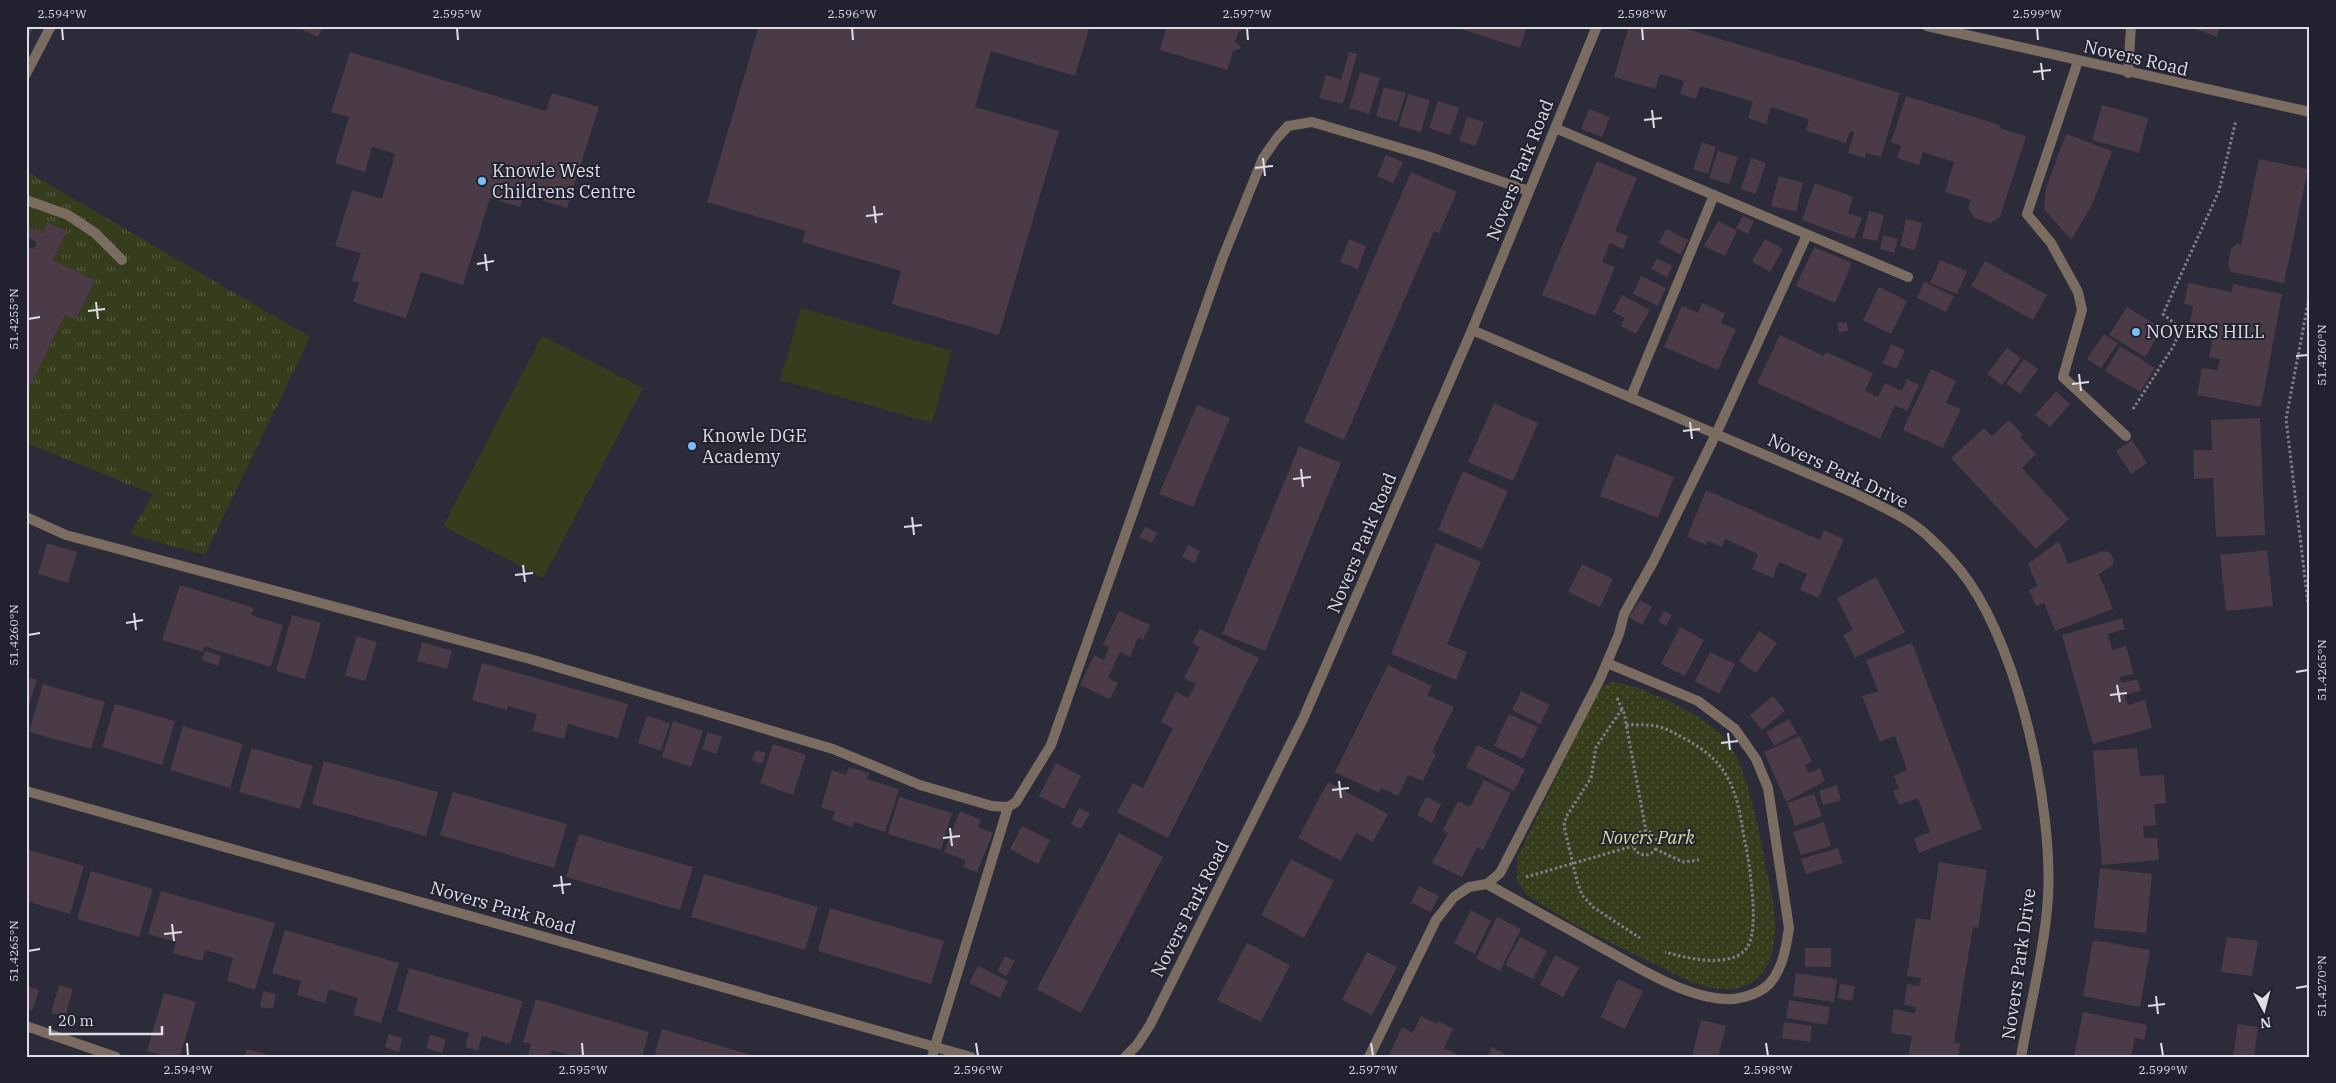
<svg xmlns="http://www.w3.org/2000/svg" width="2336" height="1083" font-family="'IBM Plex Serif',serif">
<defs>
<pattern id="grass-tufts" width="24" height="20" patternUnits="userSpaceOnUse" patternTransform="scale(1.25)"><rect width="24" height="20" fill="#363d1c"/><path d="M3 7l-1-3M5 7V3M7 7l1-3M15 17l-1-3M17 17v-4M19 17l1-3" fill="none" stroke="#53593d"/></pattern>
<pattern id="park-dots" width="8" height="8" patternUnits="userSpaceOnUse" patternTransform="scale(1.25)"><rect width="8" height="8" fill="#363d1c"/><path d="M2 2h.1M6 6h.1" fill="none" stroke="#53593d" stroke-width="1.8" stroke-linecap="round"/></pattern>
</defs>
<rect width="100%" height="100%" fill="#2b2b3a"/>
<!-- grass -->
<polygon fill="url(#grass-tufts)" points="26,171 310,337 205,555 130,534 153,494 26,443 26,395 65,315 76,320 95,280 53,260 66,231 48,222 42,233 26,225"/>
<!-- park -->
<path fill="url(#park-dots)" d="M 1612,682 C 1639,683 1708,718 1725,738 C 1746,763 1758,825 1764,856 C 1768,881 1777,909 1775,935 C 1770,989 1735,999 1689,981 L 1577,926 L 1527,895 L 1517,881 L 1518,856 L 1597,693 L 1603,686 Z"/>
<!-- pitch -->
<g fill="#363d1c">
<polygon points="801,308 952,351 932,423 780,380"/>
<polygon points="542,336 643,388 543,578 443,526"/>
</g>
<!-- building -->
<g fill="#4a3b46">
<polygon points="26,26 35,26 26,41"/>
<polygon points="294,26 323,26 318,37"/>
<polygon points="759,26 842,26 850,28 850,26 1090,26 1075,76 991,51 975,107 1059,131 999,335 892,304 901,271 802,242 806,231 707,202"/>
<polygon points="1167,26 1246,26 1248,29 1239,31 1235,42 1242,48 1233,51 1227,70 1160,50"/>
<polygon points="1462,26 1527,26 1520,48 1461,29"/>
<polygon points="1629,26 1677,26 1900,93 1881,157 1866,153 1865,158 1848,153 1854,132 1850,131 1846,143 1820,135 1806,131 1809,119 1771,107 1766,124 1748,118 1753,102 1731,95 1700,86 1696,99 1680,94 1684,81 1660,74 1655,89 1614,77"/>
<polygon points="2187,26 2220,26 2217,37"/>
<polygon points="350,52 546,111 552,93 599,107 567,208 524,195 520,207 490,198 463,285 421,272 406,318 353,302 359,283 352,281 361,253 335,246 352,190 382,199 395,154 372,147 365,172 335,163 349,117 331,112"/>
<polygon points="1349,52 1357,54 1343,104 1319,98 1326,75 1341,80"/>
<polygon points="1360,72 1380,78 1369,114 1349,108"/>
<polygon points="1384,87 1406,93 1397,122 1376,116"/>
<polygon points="1408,94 1430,100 1421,132 1399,126"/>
<polygon points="1906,96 2000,125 1999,128 2026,136 2000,217 1990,223 1974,218 1968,208 1971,200 1945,192 1954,162 1923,152 1919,165 1897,158 1901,146 1891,142"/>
<polygon points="1438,101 1459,108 1450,135 1429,128"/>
<polygon points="2102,105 2148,118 2139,153 2092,140"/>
<polygon points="1589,109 1610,117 1602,137 1581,129"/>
<polygon points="1467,117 1484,122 1476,146 1459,141"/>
<polygon points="2066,134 2112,151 2092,205 2071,240 2044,209 2046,188"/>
<polygon points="1702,142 1716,147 1708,174 1693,169"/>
<polygon points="1718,151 1738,157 1729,184 1709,178"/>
<polygon points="1386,155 1403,162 1393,183 1377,176"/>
<polygon points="1751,158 1766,163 1756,194 1741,189"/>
<polygon points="2259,159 2308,169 2284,283 2231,272 2228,264 2231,249 2237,244 2241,245"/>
<polygon points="1597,161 1637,178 1615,231 1628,236 1623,249 1610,243 1602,262 1615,267 1595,316 1542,295"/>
<polygon points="1411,172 1457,192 1439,233 1434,231 1344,440 1304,422"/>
<polygon points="1779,176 1803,183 1796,212 1771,206"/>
<polygon points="1815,183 1853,197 1848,213 1862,218 1854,239 1802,220"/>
<polygon points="1869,211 1884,215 1877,241 1862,238"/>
<polygon points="1743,216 1754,221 1748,234 1736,228"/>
<polygon points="1906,219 1922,223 1915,250 1900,246"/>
<polygon points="1718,221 1737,231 1725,256 1704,246"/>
<polygon points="47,222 67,231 53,260 95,280 76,320 65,315 26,395 26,246 34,249 37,242 26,237 26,225 42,233"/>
<polygon points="1666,229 1688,240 1681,255 1659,243"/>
<polygon points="1883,235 1898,239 1894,253 1880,249"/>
<polygon points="1349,239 1366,246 1358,269 1340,262"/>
<polygon points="1765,239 1783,249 1770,272 1752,261"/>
<polygon points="1814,247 1852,263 1835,303 1796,286"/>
<polygon points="1657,258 1673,266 1667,277 1651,269"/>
<polygon points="1940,260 1967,271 1957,294 1930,283"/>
<polygon points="1985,261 2047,295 2033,320 1971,286"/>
<polygon points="1641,276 1666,288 1658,306 1633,294"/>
<polygon points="1924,282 1954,296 1946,312 1917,298"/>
<polygon points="2188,283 2232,292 2233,284 2282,294 2261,407 2197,395 2202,368 2217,370 2220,359 2209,357 2215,326 2190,322 2193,306 2184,304"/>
<polygon points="1879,287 1907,301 1891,334 1863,320"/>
<polygon points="1622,295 1650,310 1636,334 1621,326 1625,318 1613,312"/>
<polygon points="1702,303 1725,313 1721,323 1736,329 1718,370 1664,347 1682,306 1698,313"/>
<polygon points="2127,307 2162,329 2145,357 2109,335"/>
<polygon points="1847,322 1848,331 1839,332 1837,323"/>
<polygon points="2104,334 2118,343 2101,368 2087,359"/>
<polygon points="1780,335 1824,356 1826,352 1873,373 1865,391 1878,397 1885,383 1902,391 1907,379 1919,385 1907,411 1895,405 1880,439 1757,383"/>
<polygon points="1891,344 1905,350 1896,369 1883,363"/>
<polygon points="2120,346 2155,368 2140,392 2105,371"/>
<polygon points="2007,348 2021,358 2002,385 1987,374"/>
<polygon points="2024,359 2038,369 2020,394 2006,384"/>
<polygon points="1931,369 1956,381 1946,403 1961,409 1943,448 1903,430"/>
<polygon points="2056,391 2070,404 2050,427 2035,415"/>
<polygon points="1494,403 1538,423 1513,481 1468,462"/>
<polygon points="1197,405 1230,418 1193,507 1159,494"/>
<polygon points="2260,418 2265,535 2216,537 2213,478 2194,479 2193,450 2212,450 2211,420"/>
<polygon points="2009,420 2023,435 2020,437 2036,454 2022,468 2069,519 2036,549 1951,458 1984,428 1992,436"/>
<polygon points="2132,440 2147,463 2131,474 2116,451"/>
<polygon points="1299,446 1341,463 1265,651 1222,634"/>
<polygon points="1616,454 1674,477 1658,518 1600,496"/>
<polygon points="1463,471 1508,491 1482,549 1438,530"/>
<polygon points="1706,490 1820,540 1824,530 1844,539 1818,598 1800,590 1807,574 1779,562 1773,578 1752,569 1758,554 1725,539 1722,547 1708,541 1706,545 1687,537"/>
<polygon points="1145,527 1157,533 1152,543 1139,537"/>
<polygon points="2059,541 2068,564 2100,552 2106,551 2111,554 2114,560 2112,566 2099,574 2113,609 2055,631 2044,603 2036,606 2029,590 2037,586 2028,564"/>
<polygon points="47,543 77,552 68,583 38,574"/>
<polygon points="1436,543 1481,562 1447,644 1467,652 1456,680 1391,654"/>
<polygon points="1188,545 1200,551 1195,563 1182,557"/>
<polygon points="2267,550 2273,606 2226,611 2220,555"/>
<polygon points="1582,564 1613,579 1600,607 1568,592"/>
<polygon points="1876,577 1905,632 1855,658 1843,635 1853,630 1837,598"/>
<polygon points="180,585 254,608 251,615 283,625 271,667 204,646 203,652 162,640"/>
<polygon points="1640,600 1652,607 1642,625 1629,617"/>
<polygon points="1119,611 1150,625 1143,640 1138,638 1130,657 1120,652 1108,678 1118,683 1110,699 1080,685 1094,655 1104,660 1109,647 1103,645"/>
<polygon points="1664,611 1672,615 1666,626 1658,621"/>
<polygon points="292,615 321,623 305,679 276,671"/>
<polygon points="2122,618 2125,629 2108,634 2112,650 2126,646 2134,674 2120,677 2122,683 2137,679 2141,691 2125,695 2128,705 2145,700 2152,728 2093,744 2062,635"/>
<polygon points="1680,627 1704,640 1685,676 1661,664"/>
<polygon points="1200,629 1259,658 1168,838 1117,812 1133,783 1143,788 1173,728 1161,722 1176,692 1188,698 1196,684 1184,678 1200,647 1192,643"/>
<polygon points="1759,631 1777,643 1756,673 1739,661"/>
<polygon points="357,636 377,642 365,681 345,675"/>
<polygon points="422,642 452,651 447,669 417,661"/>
<polygon points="1912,643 1982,829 1919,853 1914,838 1930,832 1918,798 1899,805 1893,791 1899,789 1894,776 1907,770 1895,736 1880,742 1862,696 1878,691 1866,660"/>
<polygon points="205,651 221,656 218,666 202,660"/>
<polygon points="1710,652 1735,664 1719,694 1695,681"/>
<polygon points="482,663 628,704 618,738 568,724 564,739 532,731 537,714 508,706 507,710 472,700"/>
<polygon points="1388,665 1432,686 1427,695 1454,707 1432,752 1436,754 1423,781 1408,775 1398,796 1381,788 1379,793 1335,772"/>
<polygon points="26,677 37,680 27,711 26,711"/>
<polygon points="43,684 105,702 91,749 29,732"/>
<polygon points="1521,691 1550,705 1540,724 1512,710"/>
<polygon points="1773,696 1785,711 1762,730 1750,715"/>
<polygon points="115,704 175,721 162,765 102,747"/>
<polygon points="1509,714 1538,727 1523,759 1494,746"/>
<polygon points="647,716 670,723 661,751 638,743"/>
<polygon points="1789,719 1797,733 1774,746 1766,732"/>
<polygon points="673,721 703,731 691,767 662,757"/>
<polygon points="183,726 243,744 230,788 170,770"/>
<polygon points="708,732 722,737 716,754 702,749"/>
<polygon points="1800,736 1812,762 1805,765 1809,773 1820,768 1825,781 1786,802 1764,752"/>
<polygon points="773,744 806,755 793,795 760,783"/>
<polygon points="1477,745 1525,769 1514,791 1466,767"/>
<polygon points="252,748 313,766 300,809 239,792"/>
<polygon points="2137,748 2140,776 2164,775 2166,803 2154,804 2156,825 2143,826 2144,838 2157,838 2159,860 2102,865 2093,751"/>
<polygon points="756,750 766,753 762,764 752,760"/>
<polygon points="324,761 438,792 426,836 312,804"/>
<polygon points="1056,763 1081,776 1064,809 1039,796"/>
<polygon points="849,767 869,773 867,779 899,789 885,832 854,822 852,827 832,820 835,812 821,807 832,770 846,775"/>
<polygon points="1484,780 1511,793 1483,850 1477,847 1462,877 1432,863 1448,833 1443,830 1458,801 1470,807"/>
<polygon points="1328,782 1388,814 1373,842 1356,833 1341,861 1298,838"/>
<polygon points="1837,785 1841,800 1823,805 1819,791"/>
<polygon points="453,792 567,824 554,868 440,835"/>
<polygon points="1814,794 1822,816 1795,826 1787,803"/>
<polygon points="899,797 952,813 941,850 888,834"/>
<polygon points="1426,797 1441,804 1432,823 1417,815"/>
<polygon points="1079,808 1090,813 1081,829 1071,824"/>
<polygon points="960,811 981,820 978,827 993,833 977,872 963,867 965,860 944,852"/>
<polygon points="1824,822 1831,846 1801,855 1793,832"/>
<polygon points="1022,826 1050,840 1038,864 1010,849"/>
<polygon points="1119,833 1163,857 1081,1013 1037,989"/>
<polygon points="579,834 693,867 680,910 566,877"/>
<polygon points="1838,848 1843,863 1806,874 1801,859"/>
<polygon points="26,849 84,866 70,914 26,901"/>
<polygon points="1291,859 1334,881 1304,938 1261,915"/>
<polygon points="1939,862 1987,870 1978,928 1973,927 1954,1042 1960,1044 1958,1057 1908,1057 1912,1036 1891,1033 1894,1009 1915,1013 1916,1007 1904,1005 1907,984 1919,986 1921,978 1907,976 1916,918 1930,920"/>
<polygon points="2100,868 2152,874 2146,933 2094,928"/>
<polygon points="91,871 153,889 139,937 77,919"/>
<polygon points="704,874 818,907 805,950 691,917"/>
<polygon points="1419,886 1439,896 1431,912 1411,903"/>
<polygon points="161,891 275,923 255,990 227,981 233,958 205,950 202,961 173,953 176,942 148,934"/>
<polygon points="830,908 944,941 931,984 818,951"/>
<polygon points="1471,910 1491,921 1475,954 1454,943"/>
<polygon points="1497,917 1521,929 1500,971 1476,959"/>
<polygon points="285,930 399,963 381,1023 353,1015 358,998 329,989 325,1003 297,995 301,981 272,973"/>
<polygon points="1520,937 1547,951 1533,979 1505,965"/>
<polygon points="2227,937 2258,941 2252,976 2221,972"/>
<polygon points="2093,940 2150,950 2140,1007 2083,996"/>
<polygon points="1247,943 1290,965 1261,1022 1217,1000"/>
<rect x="1805" y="948" width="26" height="19"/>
<polygon points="1367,952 1397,967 1372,1015 1342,1000"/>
<polygon points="1555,955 1579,968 1563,997 1540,985"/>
<polygon points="1005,956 1015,961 1006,976 997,971"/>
<polygon points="978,966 1008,981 1000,998 969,983"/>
<polygon points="409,968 523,1001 510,1044 482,1036 478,1051 465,1047 469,1033 397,1011"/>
<polygon points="1796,973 1837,979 1834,1002 1793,996"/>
<polygon points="1618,979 1643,991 1625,1029 1601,1017"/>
<polygon points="1840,984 1855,986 1852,1001 1838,998"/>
<polygon points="59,985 73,989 65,1017 51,1013"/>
<polygon points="26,986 39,990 32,1011 26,1009"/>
<polygon points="263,991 276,994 273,1009 260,1007"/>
<polygon points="164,993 196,1002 180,1057 166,1057 147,1051"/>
<polygon points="536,999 649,1032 642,1057 574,1057 552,1050 550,1057 527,1057 531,1044 523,1042"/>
<polygon points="1789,1000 1830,1007 1827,1025 1786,1018"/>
<polygon points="2083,1012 2147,1025 2144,1040 2135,1038 2131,1057 2074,1057"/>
<polygon points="1421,1016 1437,1024 1438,1021 1453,1029 1444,1048 1462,1057 1388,1057 1402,1027 1413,1033"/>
<polygon points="1701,1020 1726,1026 1718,1057 1692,1057"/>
<polygon points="1784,1022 1812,1026 1810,1042 1782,1038"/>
<polygon points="2238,1024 2258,1027 2254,1057 2233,1057"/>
<polygon points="662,1029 755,1056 755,1057 654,1057"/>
<polygon points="389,1034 402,1038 399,1052 385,1047"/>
<polygon points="430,1035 446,1039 442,1053 426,1048"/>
<polygon points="1492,1047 1510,1057 1487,1057"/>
<polygon points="247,1049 266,1054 265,1057 244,1057"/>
</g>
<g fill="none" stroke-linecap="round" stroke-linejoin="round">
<!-- path -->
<g stroke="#7e7e8b" stroke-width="3" stroke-dasharray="2.5 2.5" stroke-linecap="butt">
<polyline points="2133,409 2173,347 2181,329 2163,314 2219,191 2236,120"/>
<polyline points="2309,612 2286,419 2310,293"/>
<polyline points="1617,698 1624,713 1646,831"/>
<polyline points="1622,709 1596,747 1591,778 1566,817 1564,826 1577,881 1582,895 1593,907 1640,938"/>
<path d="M 1626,725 C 1656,724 1661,725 1687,740 C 1730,763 1737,792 1744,837 C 1747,852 1750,867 1751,882 C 1753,899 1757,935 1746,949 C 1729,969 1686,958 1665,952"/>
<circle cx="1645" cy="843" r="12"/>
<polyline points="1655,849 1683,862 1699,860"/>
<polyline points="1526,877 1633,846"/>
</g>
<!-- lane -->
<g stroke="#7b6c62" stroke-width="10">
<polyline points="2078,61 2027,214 2051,243 2078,292 2082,310 2063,377 2126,436"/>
<polyline points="26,74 51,26"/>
<polyline points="1555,128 1908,277"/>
<polyline points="26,200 68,215 95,233 122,260"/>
<polyline points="1631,397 1714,195"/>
<polyline points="26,517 66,535 530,659 833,749 920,785 992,806 1008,807 1016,802 1051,745 1223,257 1263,158 1277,138 1288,126 1312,122 1427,156 1529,191"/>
<path d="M 1487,884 C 1525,905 1563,926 1601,947 C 1635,966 1686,998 1726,999 C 1737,1000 1754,995 1763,989 C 1782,976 1786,948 1789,928 L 1768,788 L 1756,759 L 1735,729 L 1698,701 L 1607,663"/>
<polyline points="26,1026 116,1057"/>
<polyline points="935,1046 1008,807"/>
<polyline points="1369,1057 1436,920 1454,897 1469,887 1487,884 1500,873 1600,679 1619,634 1624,614 1653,562 1716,434 1807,235"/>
</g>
<!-- street -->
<g stroke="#7b6c62" stroke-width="10">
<polyline points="1927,26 2310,112"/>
<polyline points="2128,73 2131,26"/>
<path d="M 1472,330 L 1854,493 C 1880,506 1910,518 1931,539 C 1945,552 1958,566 1969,582 C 2020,656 2053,807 2048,897 C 2045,947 2030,1006 2021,1057"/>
<polyline points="26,791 971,1057"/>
<polyline points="932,1057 935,1046"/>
<polyline points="1125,1057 1137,1045 1150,1025 1303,719 1472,330 1597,26"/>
</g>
</g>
<!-- ticks -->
<path fill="none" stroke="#dedee8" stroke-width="2" d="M 62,28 L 63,40M 457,28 L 458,40M 852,28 L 853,40M 1247,28 L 1248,40M 1642,28 L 1643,40M 2037,28 L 2038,40M 2041,63 L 2043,80M 2033,72 L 2051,70M 1652,110 L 1654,128M 1644,120 L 1662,118M 1263,158 L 1265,176M 1255,168 L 1273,166M 874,206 L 876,223M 866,216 L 883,214M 485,254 L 487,271M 477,264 L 494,261M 96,302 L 98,319M 88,311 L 105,309M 28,319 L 40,317M 2296,356 L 2308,355M 2079,374 L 2081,391M 2072,384 L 2089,382M 1690,422 L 1692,439M 1683,431 L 1700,429M 1301,469 L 1303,487M 1293,479 L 1311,477M 912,517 L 914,535M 904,527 L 922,525M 523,565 L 525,582M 515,575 L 533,573M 134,613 L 136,630M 126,623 L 143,620M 28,635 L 40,633M 2296,672 L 2308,670M 2117,685 L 2120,702M 2110,695 L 2127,693M 1728,733 L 1730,750M 1721,743 L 1738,741M 1339,781 L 1341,798M 1332,790 L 1349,788M 950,828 L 952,846M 943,838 L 960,836M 561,876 L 563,894M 553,886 L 571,884M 172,924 L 174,941M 164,934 L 182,932M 28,951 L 40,949M 2296,988 L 2308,986M 2156,996 L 2158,1014M 2148,1006 L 2165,1004M 187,1043 L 188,1056M 582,1043 L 583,1056M 976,1043 L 978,1056M 1371,1043 L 1373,1056M 1766,1043 L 1768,1056M 2161,1043 L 2163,1056"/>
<!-- markers -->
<g fill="#79bff8" stroke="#21212f" stroke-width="2">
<circle cx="482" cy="181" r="5"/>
<circle cx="2136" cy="332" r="5"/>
<circle cx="692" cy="446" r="5"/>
</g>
<g text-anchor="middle" stroke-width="4" stroke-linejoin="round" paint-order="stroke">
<!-- street labels -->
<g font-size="18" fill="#dedee8" stroke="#21212f">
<text transform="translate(2136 58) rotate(13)" y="6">Novers Road</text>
<text transform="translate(1520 170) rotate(-68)" y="6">Novers Park Road</text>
<text transform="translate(1838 471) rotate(25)" y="6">Novers Park Drive</text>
<text transform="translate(1362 543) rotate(-67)" y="6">Novers Park Road</text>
<text transform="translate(503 908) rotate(16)" y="6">Novers Park Road</text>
<text transform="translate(1190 909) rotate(-63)" y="6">Novers Park Road</text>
<text transform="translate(2019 964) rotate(-82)" y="6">Novers Park Drive</text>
</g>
<!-- poi labels -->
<g font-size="18" fill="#dedee8" stroke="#21212f" text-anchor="start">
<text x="492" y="177">Knowle West<tspan x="492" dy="21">Childrens Centre</tspan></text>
<text x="2146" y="338">NOVERS HILL</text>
<text x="702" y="442">Knowle DGE<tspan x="702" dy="21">Academy</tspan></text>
</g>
<!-- park labels -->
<g font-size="18" font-style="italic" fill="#d3e1a1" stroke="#21212f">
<text x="1648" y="844">Novers Park</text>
</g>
</g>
<!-- border -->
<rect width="2336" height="1083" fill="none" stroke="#21212f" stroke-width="55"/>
<!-- north arrow -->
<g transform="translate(2264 1010) rotate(173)" stroke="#21212f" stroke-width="4" paint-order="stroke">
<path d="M0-4L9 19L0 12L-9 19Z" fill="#dedee8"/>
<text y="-8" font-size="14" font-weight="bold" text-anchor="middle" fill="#dedee8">N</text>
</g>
<!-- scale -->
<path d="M50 1026v8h112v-8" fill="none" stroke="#dedee8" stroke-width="2.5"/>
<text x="58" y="1026" font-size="15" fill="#dedee8" stroke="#21212f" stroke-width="4" paint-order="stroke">20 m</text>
<rect x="28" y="28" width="2280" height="1028" fill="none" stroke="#dedee8" stroke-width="2"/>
<g font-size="12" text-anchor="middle" fill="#dedee8">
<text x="62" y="18">2.594°W</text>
<text x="457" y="18">2.595°W</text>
<text x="852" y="18">2.596°W</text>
<text x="1247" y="18">2.597°W</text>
<text x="1642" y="18">2.598°W</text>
<text x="2037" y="18">2.599°W</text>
<text transform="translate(14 319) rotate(-90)" y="4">51.4255°N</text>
<text transform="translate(2322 355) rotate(-90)" y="4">51.4260°N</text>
<text transform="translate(14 635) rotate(-90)" y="4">51.4260°N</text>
<text transform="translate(2322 670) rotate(-90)" y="4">51.4265°N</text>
<text transform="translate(14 951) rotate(-90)" y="4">51.4265°N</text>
<text transform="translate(2322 986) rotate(-90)" y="4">51.4270°N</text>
<text x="188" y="1074">2.594°W</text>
<text x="583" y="1074">2.595°W</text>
<text x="978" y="1074">2.596°W</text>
<text x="1373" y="1074">2.597°W</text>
<text x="1768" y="1074">2.598°W</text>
<text x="2163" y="1074">2.599°W</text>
</g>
</svg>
